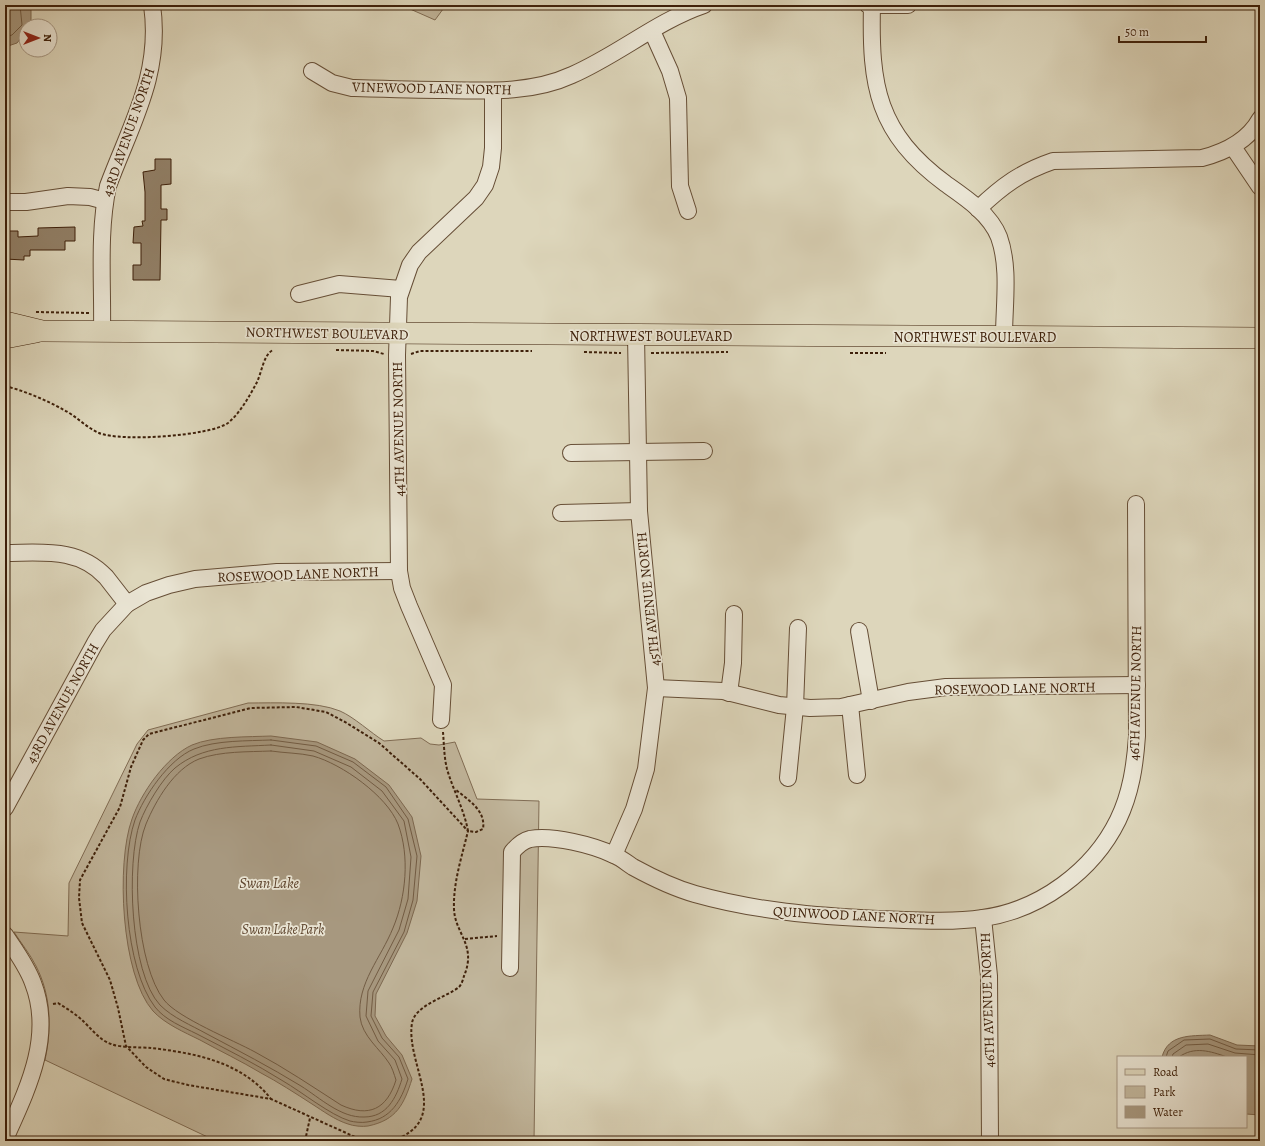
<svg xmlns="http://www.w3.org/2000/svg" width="1265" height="1146" font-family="Alegreya,serif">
<rect width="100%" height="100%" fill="#ddd6bb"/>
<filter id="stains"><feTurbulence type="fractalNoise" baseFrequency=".005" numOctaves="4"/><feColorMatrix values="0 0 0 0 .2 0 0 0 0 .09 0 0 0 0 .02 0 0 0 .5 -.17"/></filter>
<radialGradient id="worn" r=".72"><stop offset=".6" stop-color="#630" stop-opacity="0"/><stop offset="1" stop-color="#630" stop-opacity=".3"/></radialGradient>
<!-- green -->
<g fill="#c2b79d" stroke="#806c54">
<polygon points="401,5 446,5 435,20"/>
<path d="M 248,703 C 275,703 316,701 340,711 C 354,717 371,733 384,741 L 421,738 L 430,744 L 439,745 L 455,742 L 477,799 L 539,801 L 534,1141 L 216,1141 L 45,1060 C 52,1028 51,995 36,966 C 30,954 21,943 14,932 L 68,936 L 69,883 L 137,744 L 148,730 Z"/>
</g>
<!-- water -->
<g fill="#a7987f" stroke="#7d6850">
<polygon points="5,5 28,5 31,8 31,26 26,26 26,32 17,43 5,47"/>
<path d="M 271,736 L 317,742 L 355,759 L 389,785 L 412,817 L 421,856 L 417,901 L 407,933 L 376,994 L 375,1016 L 386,1036 L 402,1055 L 412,1079 C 404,1104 397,1120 368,1126 C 363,1127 353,1126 348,1124 C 335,1120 323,1111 312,1104 C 295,1093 278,1082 261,1073 C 241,1061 220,1051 200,1040 C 184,1032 165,1024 153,1011 C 121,975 116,863 132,819 C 141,793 166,757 192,745 C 213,736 249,737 271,736 Z"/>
<path d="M 1210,1035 L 1237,1045 L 1260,1046 L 1260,1115 L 1246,1114 L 1246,1057 L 1162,1057 C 1168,1034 1191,1036 1210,1035 Z"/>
</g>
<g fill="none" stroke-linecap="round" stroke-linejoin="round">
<!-- shore -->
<g stroke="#725c44" stroke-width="1">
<polyline points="5,37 12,35 22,25 20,5"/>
<path d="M 271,740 L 316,746 L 353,762 L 386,787 L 408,819 L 417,856 L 413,900 L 404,932 L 373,992 L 371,1016 L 382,1038 L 399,1057 L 408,1079 C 401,1101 391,1119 367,1122 C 362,1123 354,1122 350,1121 C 330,1115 302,1092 283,1081 C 256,1064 226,1049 197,1034 C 183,1027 165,1020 155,1007 C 125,968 119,866 135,820 C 144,796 169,759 194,749 C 216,740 248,741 271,740 Z"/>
<path d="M 271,745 L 314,751 L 351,767 L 382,791 L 404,821 L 411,857 L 408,899 L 399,930 L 368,991 L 366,1016 L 378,1041 L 395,1060 L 402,1079 C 396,1098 387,1117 364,1117 C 341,1118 320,1098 301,1086 C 270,1067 239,1051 207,1034 C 191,1025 173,1018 160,1005 C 130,973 126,863 140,822 C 146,806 162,779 175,768 C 203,745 236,747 271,745 Z"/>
<path d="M 271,751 C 284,753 300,753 313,756 C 342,764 387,796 398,824 C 410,856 406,897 393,928 C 381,958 357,983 360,1017 C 362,1036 380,1049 389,1063 C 392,1067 394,1074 396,1080 C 387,1109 369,1118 341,1105 C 313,1087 285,1068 255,1052 C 233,1040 178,1018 164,1000 C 137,966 130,863 146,824 C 156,800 174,769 199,759 C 221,751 248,752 271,751 Z"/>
<polyline points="1166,1057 1168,1051 1184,1040 1210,1039 1236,1049 1260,1050"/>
<polyline points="1172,1057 1173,1054 1186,1045 1208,1044 1235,1053 1260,1055"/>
<path d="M 1179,1057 C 1194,1046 1210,1051 1227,1057"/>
</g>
</g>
<!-- building -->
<g fill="#917f66" stroke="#3e200a">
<polygon points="155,159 171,159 171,184 161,185 161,209 167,209 167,220 161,220 160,280 133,280 133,265 141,265 141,243 133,243 134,227 143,226 142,221 145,221 145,192 143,172 155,170"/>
<polygon points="75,227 75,241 65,241 65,250 30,250 30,256 24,256 24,260 5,259 5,231 18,231 18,237 38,236 38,228"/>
</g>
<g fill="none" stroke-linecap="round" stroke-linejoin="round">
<!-- minor casing -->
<g stroke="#664e36" stroke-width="18">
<g id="minor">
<polyline points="868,5 908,5"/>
<path d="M 872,5 C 870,86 877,133 946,184 C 966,198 990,214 999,237 C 1010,268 1004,304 1004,337"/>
<polyline points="652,31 670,71 678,98 680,186 688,211"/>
<path d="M 312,71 L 332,83 L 352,88 C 384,89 415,90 446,90 C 489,91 533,93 572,75 C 618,55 657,21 704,5"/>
<polyline points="1233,147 1260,187"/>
<polyline points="5,202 26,202 68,196 90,197 105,201"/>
<path d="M 978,209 C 1002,186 1021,172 1053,161 L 1202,158 C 1225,152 1248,141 1260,119"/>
<polyline points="299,294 339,284 401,289"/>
<path d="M 102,331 C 103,283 98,233 108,186 C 131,124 162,74 152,5"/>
<polyline points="571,453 704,451"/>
<polyline points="561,513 639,511"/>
<path d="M 5,553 C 42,553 78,547 106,577 C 113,586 120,595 127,604 L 146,593 L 169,585 L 195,579 L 277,572 L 399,571"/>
<polyline points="859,631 871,701"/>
<polyline points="656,688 723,691 779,705 810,708 841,707 908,692 946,687 1137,685"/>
<polyline points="729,693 733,663 734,614"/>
<polyline points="850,705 857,775"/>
<polyline points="441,720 443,685 409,606 402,588 399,571 397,355 399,297 410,265 419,252 476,198 485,185 491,167 493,148 493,91"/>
<polyline points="788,778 795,707 798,628"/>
<polyline points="5,808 95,643 103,630 127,604"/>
<polyline points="614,855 634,809 646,769 656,688 639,511 636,335"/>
<polyline points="983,918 989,976 990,1141"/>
<path d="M 5,935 C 15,950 27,966 33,983 C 54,1037 27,1090 5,1139"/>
<path d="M 510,968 L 512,852 C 517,846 522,841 530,839 C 553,835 593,845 614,855 C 621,858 627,863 633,867 C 653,878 674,888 695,894 C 755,911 816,916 878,919 C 912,920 949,923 983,918 C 1040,910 1093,871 1118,820 C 1131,793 1135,765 1137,736 L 1136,504"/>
</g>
</g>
<!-- major casing -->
<g stroke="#3e200a" stroke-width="22">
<g id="major">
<polyline points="5,322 42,331 1260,338"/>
<polyline points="5,338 36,332"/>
</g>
</g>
<!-- path -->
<g stroke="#3e200a" stroke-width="2" stroke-dasharray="3 2" stroke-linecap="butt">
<polyline points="36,312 89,313"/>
<polyline points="336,350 373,351 384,354"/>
<polyline points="584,352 621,353"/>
<polyline points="651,353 728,352"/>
<polyline points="850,353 886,353"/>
<polyline points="411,354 420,351 532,351"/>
<path d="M 5,386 C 25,391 46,400 64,410 C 76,416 87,428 99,433 C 120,442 210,436 228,423 C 240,413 249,397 256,384 C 262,373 263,355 273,350"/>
<path d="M 443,732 C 444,744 444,757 447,769 C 453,790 464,809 468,831 L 476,832 L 483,829 C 486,810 468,800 455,789"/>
<polyline points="465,939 497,936"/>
<path d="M 53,1004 L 58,1003 C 66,1008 74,1013 81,1019 C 90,1027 99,1040 111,1044 C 121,1048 140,1047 151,1048 C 195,1053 242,1062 271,1099"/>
<polyline points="305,1141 310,1118"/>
<path d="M 364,1141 L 271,1099 L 188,1085 L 164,1079 L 146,1067 L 126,1046 L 118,1008 L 110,980 L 82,923 L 79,898 L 80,880 L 120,807 L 131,767 L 143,740 L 149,734 L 251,708 L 296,707 L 326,712 L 345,722 L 379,743 L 420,779 L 468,831 C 462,856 453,883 454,909 C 455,934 477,945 464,976 C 463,979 462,984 459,987 C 447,997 415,1005 412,1023 C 405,1065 455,1121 391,1141"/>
</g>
<!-- minor -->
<use href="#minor" stroke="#e9e4d3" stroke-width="16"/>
<!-- major -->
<use href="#major" stroke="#ddd6bb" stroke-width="21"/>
</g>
<g text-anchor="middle" stroke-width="3.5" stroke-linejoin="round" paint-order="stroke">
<!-- street labels -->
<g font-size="14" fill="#3e200a" stroke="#e9e4d3">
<text transform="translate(432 88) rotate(1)" y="5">VINEWOOD LANE NORTH</text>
<text transform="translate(128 132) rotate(-71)" y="5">43RD AVENUE NORTH</text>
<text transform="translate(327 333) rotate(1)" y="5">NORTHWEST BOULEVARD</text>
<text x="651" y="341">NORTHWEST BOULEVARD</text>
<text x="975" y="342">NORTHWEST BOULEVARD</text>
<text transform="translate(398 429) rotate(-91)" y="5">44TH AVENUE NORTH</text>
<text transform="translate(298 574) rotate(-2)" y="5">ROSEWOOD LANE NORTH</text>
<text transform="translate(648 599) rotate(-96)" y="5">45TH AVENUE NORTH</text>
<text transform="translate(1015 688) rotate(-1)" y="5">ROSEWOOD LANE NORTH</text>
<text transform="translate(1135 693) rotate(-89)" y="5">46TH AVENUE NORTH</text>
<text transform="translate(62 703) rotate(-61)" y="5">43RD AVENUE NORTH</text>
<text transform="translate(854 915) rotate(3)" y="5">QUINWOOD LANE NORTH</text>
<text transform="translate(987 1000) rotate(-92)" y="5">46TH AVENUE NORTH</text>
</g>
<!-- park labels -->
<g font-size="14" font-style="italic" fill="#5f462f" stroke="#e9e4d3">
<text x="283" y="934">Swan Lake Park</text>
</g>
<!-- water labels -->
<g font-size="15" font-style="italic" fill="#5e442d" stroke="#e9e4d3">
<text x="269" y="888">Swan Lake</text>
</g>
</g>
<!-- margin -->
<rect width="1265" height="1146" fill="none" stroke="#ddd6bb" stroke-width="20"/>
<rect x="6" y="6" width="1253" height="1134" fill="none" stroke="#3e200a" stroke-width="2"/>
<rect x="10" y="10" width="1245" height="1126" fill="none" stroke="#3e200a"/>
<!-- legend -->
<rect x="1117" y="1056" width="130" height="72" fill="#e9e4d3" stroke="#a59683"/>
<rect x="1125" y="1069" width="20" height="6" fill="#ddd6bb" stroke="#a59683"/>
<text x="1153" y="1076" font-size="12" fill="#3e200a">Road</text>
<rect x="1125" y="1086" width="20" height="12" fill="#c2b79d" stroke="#a59683"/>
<text x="1153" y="1096" font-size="12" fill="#3e200a">Park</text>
<rect x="1125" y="1106" width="20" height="12" fill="#a7987f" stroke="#a59683"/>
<text x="1153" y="1116" font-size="12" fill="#3e200a">Water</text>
<!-- north arrow -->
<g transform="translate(38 38) rotate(90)"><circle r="19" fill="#e9e4d3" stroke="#a59683"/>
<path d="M0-3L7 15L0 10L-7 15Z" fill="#8f2418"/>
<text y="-6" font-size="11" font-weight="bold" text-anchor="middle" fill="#3e200a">N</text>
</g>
<!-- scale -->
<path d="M1119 36v6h87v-6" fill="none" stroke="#3e200a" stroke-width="2"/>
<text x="1125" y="36" font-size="12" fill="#3e200a" stroke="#e9e4d3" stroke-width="3" paint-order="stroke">50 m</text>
<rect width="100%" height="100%" filter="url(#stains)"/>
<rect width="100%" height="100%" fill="url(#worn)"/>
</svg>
